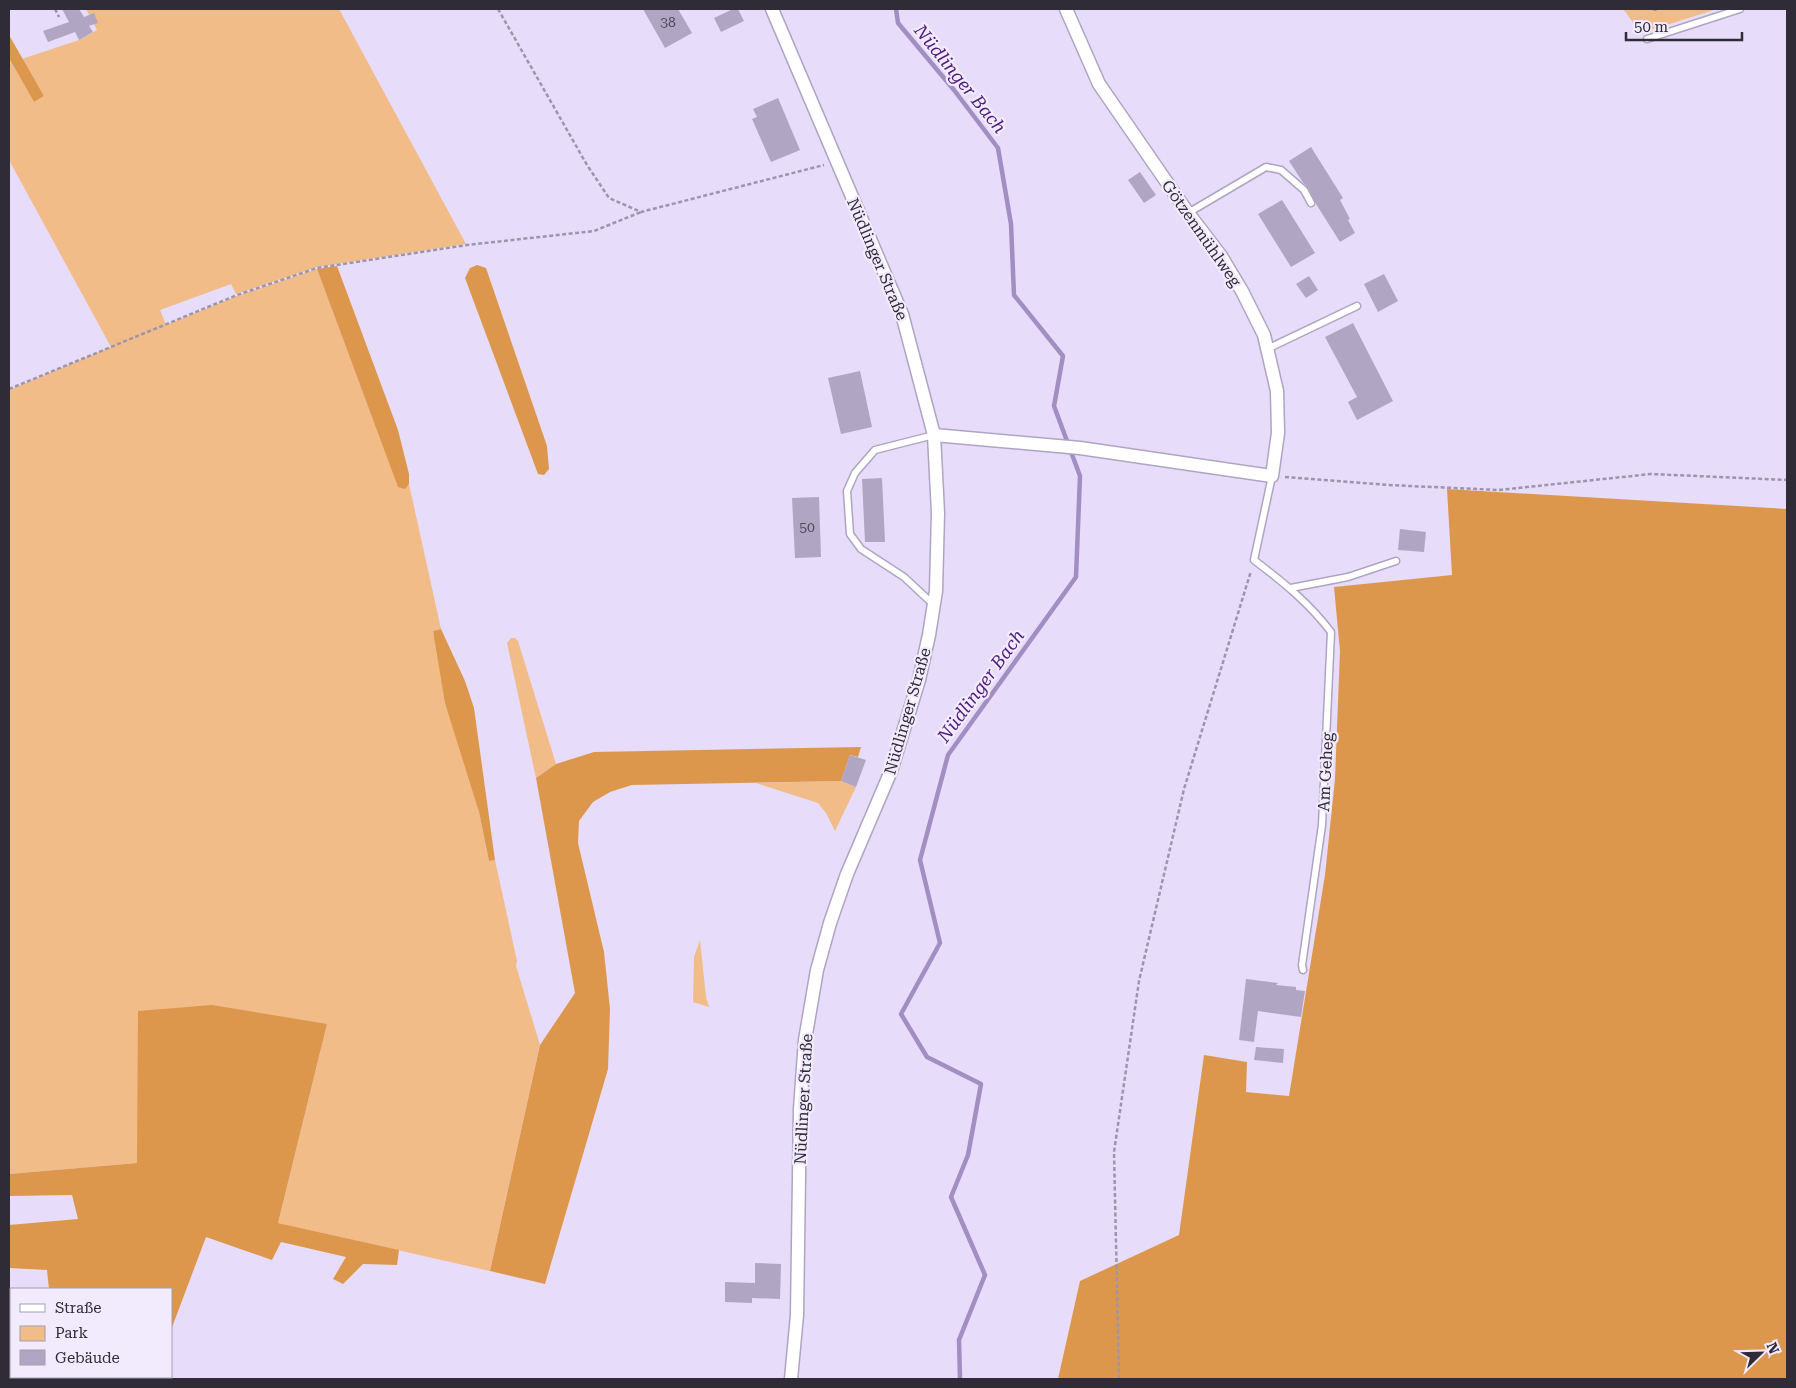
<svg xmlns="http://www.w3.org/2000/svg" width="1796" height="1388" font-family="'Roboto Serif',serif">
<rect width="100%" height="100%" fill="#e7dcfa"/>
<!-- green -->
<g fill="#f1bc88">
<polygon points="86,9 339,9 466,244 317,267 236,294 231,284 160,310 166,325 237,296 317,269 398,486 405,489 409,484 441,629 433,631 479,812 489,861 495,860 517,961 516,966 540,1045 490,1271 278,1223 327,1024 137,1163 9,1174 9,390 111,347 9,160 9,58 34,102 44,96 22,59 79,40 97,30"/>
<polygon points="1623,9 1717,9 1641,33"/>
<polygon points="511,638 515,638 518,641 556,764 536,778 507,643"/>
<polygon points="841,781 856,787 835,831 826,813 818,803 756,783"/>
<polygon points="700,940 706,997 709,1007 693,1002 694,957"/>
</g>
<!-- forest -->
<g fill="#dd974d">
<polygon points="9,35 44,96 34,102 9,58"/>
<polygon points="477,265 486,268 547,446 549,469 544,475 538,474 465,278 470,268"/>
<polygon points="337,266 398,430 409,474 409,484 405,489 398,487 317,269"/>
<polygon points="1447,489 1787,509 1787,1379 1058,1379 1080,1281 1179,1235 1204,1055 1247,1062 1246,1092 1289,1096 1325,875 1335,779 1340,651 1334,587 1452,575"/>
<polygon points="441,629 465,681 474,708 495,860 489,861 479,812 445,703 433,631"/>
<polygon points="861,747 858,757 850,755 841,781 632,785 610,792 593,802 579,821 578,843 604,952 610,1009 608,1069 545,1284 490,1271 540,1045 575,993 536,778 556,764 594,752"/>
<polygon points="212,1005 327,1024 278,1223 399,1250 397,1265 363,1264 343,1284 333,1279 346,1257 281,1242 272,1260 206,1237 171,1330 171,1289 49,1289 47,1270 9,1268 9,1225 78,1219 72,1195 9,1196 9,1174 137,1163 138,1011"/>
</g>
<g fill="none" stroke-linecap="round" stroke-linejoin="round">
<!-- stream -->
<polyline stroke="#a28ec2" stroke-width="4.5" points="896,9 898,23 954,90 998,148 1011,224 1014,295 1063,356 1054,406 1080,476 1076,577 948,755 920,860 940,943 901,1014 927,1057 981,1084 968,1155 951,1197 985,1275 959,1340 960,1379"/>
</g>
<!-- building -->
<g fill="#b0a6c3">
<polygon points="62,9 79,9 84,17 94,13 98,23 89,26 93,32 79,40 75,32 48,42 43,31 69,22"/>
<polygon points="643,9 678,9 692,33 665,48"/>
<polygon points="733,9 738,9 744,21 721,32 714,18"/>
<polygon points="778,98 800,150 771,162 752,119 757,117 753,109"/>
<polygon points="1311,147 1343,198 1340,200 1350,219 1348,220 1355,233 1340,242 1316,204 1308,188 1302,181 1289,161"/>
<polygon points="1140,172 1156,195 1144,203 1128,180"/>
<polygon points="1282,200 1315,253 1291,267 1258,214"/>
<polygon points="1384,274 1398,301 1378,312 1364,284"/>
<polygon points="1309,276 1318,290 1306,298 1296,284"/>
<polygon points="1353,323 1393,401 1357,420 1348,402 1357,397 1325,337"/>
<polygon points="860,371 872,427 841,434 828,378"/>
<polygon points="882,478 885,542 865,542 862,479"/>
<polygon points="819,497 821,557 795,558 792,498"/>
<polygon points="1400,529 1426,532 1424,552 1398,550"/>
<polygon points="850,755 866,760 856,787 841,781"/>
<polygon points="1246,979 1278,983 1276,985 1296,987 1296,990 1305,991 1301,1017 1258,1011 1254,1042 1239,1040"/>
<polygon points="1256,1047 1284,1049 1283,1063 1254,1060"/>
<polygon points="755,1263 781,1264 780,1299 752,1298 752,1303 725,1302 725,1282 755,1283"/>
</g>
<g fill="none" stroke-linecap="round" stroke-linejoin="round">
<!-- service casing -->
<g stroke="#afa5c1" stroke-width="9">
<g id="service">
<polyline points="1647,39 1740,9"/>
<polyline points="1188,213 1266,167 1281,170 1304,190 1311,203"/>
<polyline points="1267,349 1357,306"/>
<path d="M 1272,476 L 1254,560 C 1283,582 1309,603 1331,632 L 1322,825 L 1302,965 L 1303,970"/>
<polyline points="1291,588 1348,577 1396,561"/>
<polyline points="934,605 904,577 861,549 850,534 847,491 855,473 875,450 934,435"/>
</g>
</g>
<!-- minor casing -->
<g stroke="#afa5c1" stroke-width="15">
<g id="minor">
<polyline points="772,9 902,314 934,435 938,513 936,591 929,635 919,680 891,771 847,874 830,923 817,970 805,1040 800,1109 797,1315 791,1379"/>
<polyline points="934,435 1080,448 1272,476 1278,433 1277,391 1264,335 1242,291 1221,256 1188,213 1099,84 1066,9"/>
</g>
</g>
<!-- path -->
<g stroke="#9d95ab" stroke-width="2.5" stroke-dasharray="4 2.5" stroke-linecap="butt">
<polyline points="55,9 59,17"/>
<polyline points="498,9 587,165 609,198 641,212 824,165"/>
<polyline points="1653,9 1655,10 1657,9"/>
<polyline points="9,389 237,295 317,268 467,245 594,231 641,212"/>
<polyline points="1285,477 1388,485 1499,490 1651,474 1787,480"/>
<polyline points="1119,1379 1114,1152 1139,981 1184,789 1251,571"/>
</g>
<!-- service -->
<use href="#service" stroke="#fff" stroke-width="6"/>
<!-- minor -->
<use href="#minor" stroke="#fff" stroke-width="12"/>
</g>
<g text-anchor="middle" stroke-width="4.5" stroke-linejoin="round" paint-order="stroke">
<!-- number labels -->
<g font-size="14" fill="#4f4a5a">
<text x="668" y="27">38</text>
<text x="807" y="532">50</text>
</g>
<!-- street labels -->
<g font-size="16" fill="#2f2b37" stroke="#f2ebfe">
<text transform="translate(1202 233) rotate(55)" y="6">Götzenmühlweg</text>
<text transform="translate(878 259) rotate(67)" y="6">Nüdlinger Straße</text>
<text transform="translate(907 711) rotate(-74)" y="6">Nüdlinger Straße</text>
<text transform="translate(1325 772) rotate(-87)" y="6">Am Geheg</text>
<text transform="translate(803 1099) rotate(-87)" y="6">Nüdlinger Straße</text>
</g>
<!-- water labels -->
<g font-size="18" font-style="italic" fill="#4d1c7d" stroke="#f2ebfe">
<text transform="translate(960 79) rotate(51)" y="6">Nüdlinger Bach</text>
<text transform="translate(981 686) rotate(-54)" y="6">Nüdlinger Bach</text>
</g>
</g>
<!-- border -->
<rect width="1796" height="1388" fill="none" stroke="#2f2b37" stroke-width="20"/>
<!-- legend -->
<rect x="10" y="1288" width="162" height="90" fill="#f2ebfe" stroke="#a49eae"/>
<rect x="20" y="1304" width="25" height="8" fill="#ffffff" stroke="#a49eae"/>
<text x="55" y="1313" font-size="15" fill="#2f2b37">Straße</text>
<rect x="20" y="1326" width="25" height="15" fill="#f1bc88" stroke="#a49eae"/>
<text x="55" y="1338" font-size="15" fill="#2f2b37">Park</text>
<rect x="20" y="1350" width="25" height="15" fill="#b0a6c3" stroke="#a49eae"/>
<text x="55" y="1363" font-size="15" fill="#2f2b37">Gebäude</text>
<!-- north arrow -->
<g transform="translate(1761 1353) rotate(67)" stroke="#f2ebfe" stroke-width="4" paint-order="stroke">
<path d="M0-4L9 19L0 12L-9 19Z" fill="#2f2b37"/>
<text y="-8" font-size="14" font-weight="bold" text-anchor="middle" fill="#2f2b37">N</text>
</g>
<!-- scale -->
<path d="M1626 32v8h116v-8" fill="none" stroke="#2f2b37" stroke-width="2.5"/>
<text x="1634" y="32" font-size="15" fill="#2f2b37" stroke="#f2ebfe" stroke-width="4" paint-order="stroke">50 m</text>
</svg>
